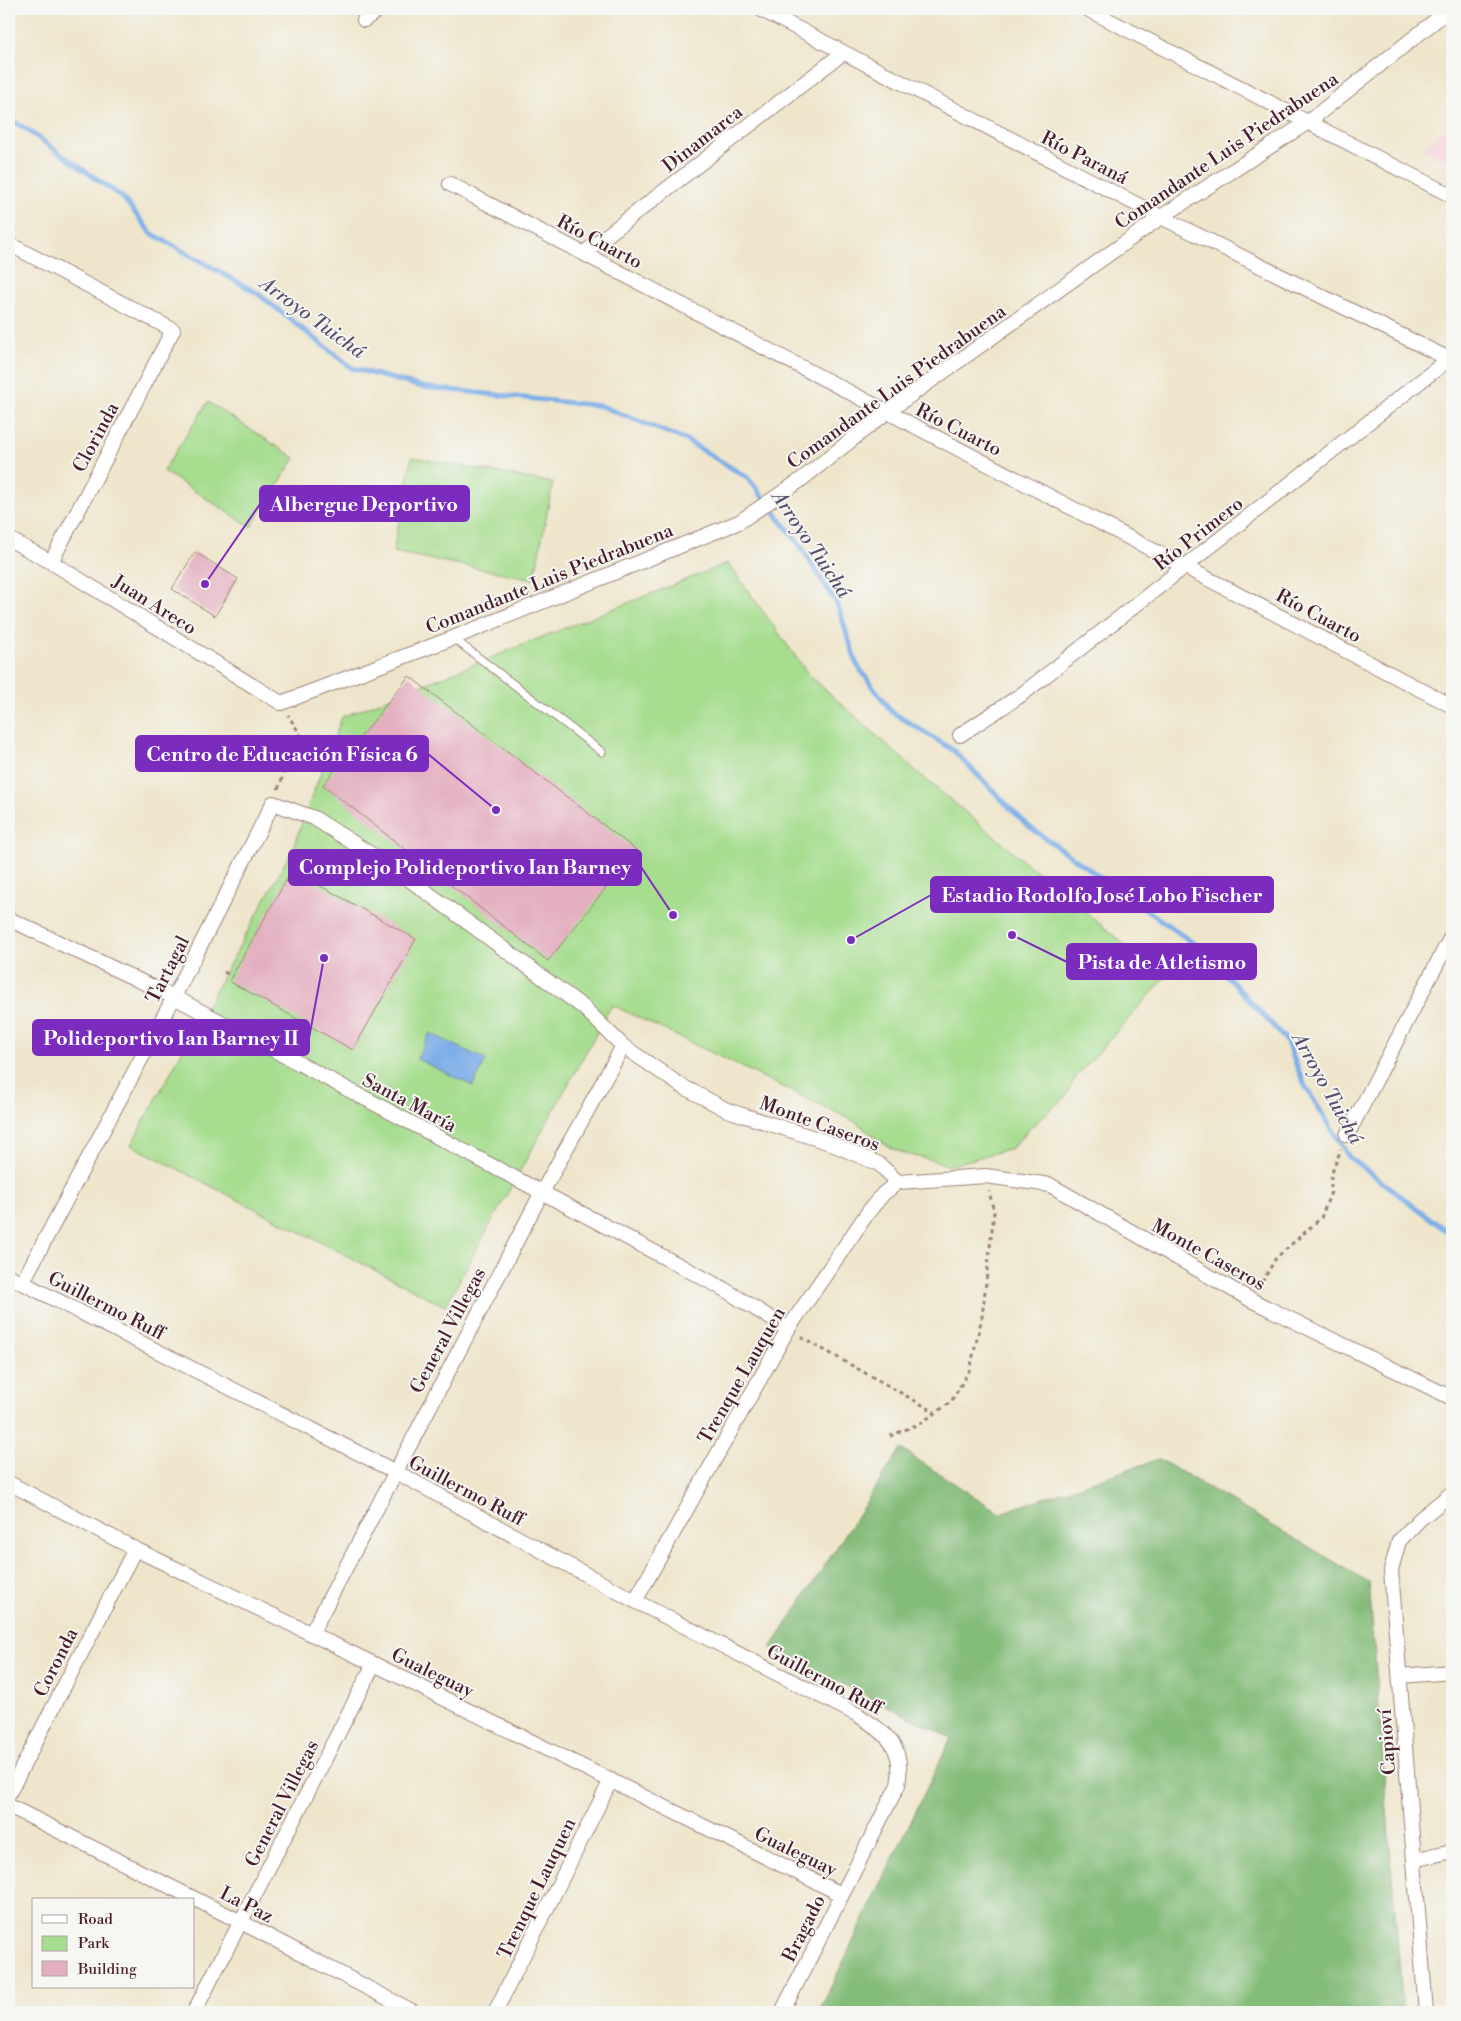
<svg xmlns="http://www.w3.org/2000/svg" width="1461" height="2021" font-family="'Libre Bodoni',serif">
<rect width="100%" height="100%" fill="#f6f6f2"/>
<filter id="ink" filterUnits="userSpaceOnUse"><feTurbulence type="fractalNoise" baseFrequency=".02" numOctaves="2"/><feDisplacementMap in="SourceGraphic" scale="10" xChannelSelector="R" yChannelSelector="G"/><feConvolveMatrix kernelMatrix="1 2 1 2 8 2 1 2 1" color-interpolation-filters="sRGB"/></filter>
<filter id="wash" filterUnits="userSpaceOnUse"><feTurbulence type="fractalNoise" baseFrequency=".0096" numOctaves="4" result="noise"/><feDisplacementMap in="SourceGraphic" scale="20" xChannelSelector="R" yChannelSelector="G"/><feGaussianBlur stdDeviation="1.12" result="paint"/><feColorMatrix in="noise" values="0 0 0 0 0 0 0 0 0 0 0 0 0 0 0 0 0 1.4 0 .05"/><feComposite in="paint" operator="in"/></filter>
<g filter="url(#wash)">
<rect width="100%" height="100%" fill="#eee5ca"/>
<!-- built -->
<polygon fill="#f6cfd7" points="1452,124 1452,166 1421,148"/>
<!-- green -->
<g fill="#a6dd8e" stroke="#787e5c">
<polygon points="208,402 295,458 251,527 163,471"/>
<polygon points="412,457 553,483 534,579 393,552"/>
<path d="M 728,563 L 809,675 L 917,772 L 1165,978 L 1076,1077 L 1066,1096 L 1030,1128 L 1012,1148 L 948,1166 C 934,1159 921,1158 906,1154 C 887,1148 871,1134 856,1122 L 612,1005 L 445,1306 L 131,1145 L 291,852 L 342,717 Z"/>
</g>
<!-- forest -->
<polygon fill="#84bc79" stroke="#676e52" points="901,1449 1000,1513 1159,1459 1369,1582 1403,2012 819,2012 951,1738 771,1648"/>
<!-- water -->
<polygon fill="#7daee8" stroke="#64668a" points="430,1033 486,1060 473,1086 417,1059"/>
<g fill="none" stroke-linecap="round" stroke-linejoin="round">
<!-- stream -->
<polyline stroke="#7daee8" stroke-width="5" points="9,119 23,127 122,197 151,233 257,293 352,368 422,387 601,406 686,440 748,478 800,545 838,606 857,665 892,712 953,750 1027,825 1203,950 1286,1040 1305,1086 1349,1157 1452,1235"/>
</g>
<g id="blocks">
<!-- building -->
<g fill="#e4b0c1">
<polygon points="195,552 238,579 215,616 172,589"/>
<polygon points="409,676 636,850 548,961 323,785"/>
<polygon points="292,870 416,939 353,1050 229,981"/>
</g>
</g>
</g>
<g filter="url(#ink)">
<use href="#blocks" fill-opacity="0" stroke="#9c827a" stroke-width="1"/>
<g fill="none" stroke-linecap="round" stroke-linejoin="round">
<!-- service casing -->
<g stroke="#9c827a" stroke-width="9">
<polyline id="service" points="453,638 602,752"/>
</g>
<!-- minor casing -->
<g stroke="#9c827a" stroke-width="16">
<g id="minor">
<polyline points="760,9 1161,217 1449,359"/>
<polyline points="1087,9 1452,196"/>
<polyline points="364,20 379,9"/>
<polyline points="450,184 1452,706"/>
<polyline points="9,244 173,330 51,562"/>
<polyline points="584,253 843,53"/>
<polyline points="9,539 51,562 281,703 453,638 739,522 798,482 887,412 1161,217 1308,122 1450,9"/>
<polyline points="960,735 1021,695 1449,359 1452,353"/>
<polyline points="9,919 174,997 722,1288 788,1329"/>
<polyline points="1347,1135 1452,935"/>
<path d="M 9,1276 L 394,1471 L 635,1601 L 858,1715 C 887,1734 905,1747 898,1785 L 782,2012"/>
<polyline points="22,1283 174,997 273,803 314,818 402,874 583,1007 623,1046 680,1085 727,1110 827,1142 879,1164 898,1182 986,1176 1050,1185 1251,1300 1452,1398"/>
<polyline points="9,1483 135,1549 374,1664 841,1894"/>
<polyline points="635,1601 788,1329 869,1211 883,1194 898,1182"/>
<polyline points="311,1634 541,1194 623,1046"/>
<polyline points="1400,1676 1452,1672"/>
<polyline points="9,1793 135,1549"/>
<polyline points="9,1806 241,1922 414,2012"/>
<polyline points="1414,1860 1452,1851"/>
<polyline points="194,2012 374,1664"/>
<polyline points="495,2012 611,1780"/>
<polyline points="1426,2012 1391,1570 1399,1541 1420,1519 1452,1493"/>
</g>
</g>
<!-- path -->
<g stroke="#9c827a" stroke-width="3" stroke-dasharray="4 4" stroke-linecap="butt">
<polyline points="278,789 300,734 288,715"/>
<polyline points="224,972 232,976"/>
<polyline points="1258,1289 1276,1258 1321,1218 1331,1192 1331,1175 1341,1149"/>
<polyline points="801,1337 935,1412"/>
<polyline points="890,1436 921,1423 951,1402 970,1369 982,1317 994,1212 989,1191"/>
</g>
<!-- service -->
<use href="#service" stroke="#fff" stroke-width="7"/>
<!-- minor -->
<use href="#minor" stroke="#fff" stroke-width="14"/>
</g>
</g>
<g text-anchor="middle" stroke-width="4" stroke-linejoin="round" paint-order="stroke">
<!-- street labels -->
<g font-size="19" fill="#4a1f2b" stroke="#f6f6f2">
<text transform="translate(702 138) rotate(-38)" y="7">Dinamarca</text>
<text transform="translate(1226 150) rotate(-34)" y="7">Comandante Luis Piedrabuena</text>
<text transform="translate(1085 157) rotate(27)" y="7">Río Paraná</text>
<text transform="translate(600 241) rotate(28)" y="7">Río Cuarto</text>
<text transform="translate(896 386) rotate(-36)" y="7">Comandante Luis Piedrabuena</text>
<text transform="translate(959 429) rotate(27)" y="7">Río Cuarto</text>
<text transform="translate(95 437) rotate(-62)" y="7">Clorinda</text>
<text transform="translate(1198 533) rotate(-38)" y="7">Río Primero</text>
<text transform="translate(549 578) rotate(-22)" y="7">Comandante Luis Piedrabuena</text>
<text transform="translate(155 604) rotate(32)" y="7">Juan Areco</text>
<text transform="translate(1319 615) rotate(28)" y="7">Río Cuarto</text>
<text transform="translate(167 969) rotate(-63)" y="7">Tartagal</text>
<text transform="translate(410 1102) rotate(28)" y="7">Santa María</text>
<text transform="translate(820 1123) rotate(20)" y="7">Monte Caseros</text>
<text transform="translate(1209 1254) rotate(29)" y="7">Monte Caseros</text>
<text transform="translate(107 1305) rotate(27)" y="7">Guillermo Ruff</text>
<text transform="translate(447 1330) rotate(-62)" y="7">General Villegas</text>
<text transform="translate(741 1375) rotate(-60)" y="7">Trenque Lauquen</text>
<text transform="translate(467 1490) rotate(28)" y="7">Guillermo Ruff</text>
<text transform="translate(55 1662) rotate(-63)" y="7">Coronda</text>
<text transform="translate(433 1672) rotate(26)" y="7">Gualeguay</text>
<text transform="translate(825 1679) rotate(28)" y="7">Guillermo Ruff</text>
<text transform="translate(1386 1742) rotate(-94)" y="7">Capioví</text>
<text transform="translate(281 1803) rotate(-63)" y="7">General Villegas</text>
<text transform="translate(796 1851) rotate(26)" y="7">Gualeguay</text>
<text transform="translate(536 1888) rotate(-64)" y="7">Trenque Lauquen</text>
<text transform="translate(247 1904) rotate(27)" y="7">La Paz</text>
<text transform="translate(803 1928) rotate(-63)" y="7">Bragado</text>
</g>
<!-- water labels -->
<g font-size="20" font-style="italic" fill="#5c516d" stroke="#f6f6f2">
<text transform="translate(313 317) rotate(36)" y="7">Arroyo Tuichá</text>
<text transform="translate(812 544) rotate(56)" y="7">Arroyo Tuichá</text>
<text transform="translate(1328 1088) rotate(61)" y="7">Arroyo Tuichá</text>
</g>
</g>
<!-- callouts -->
<path fill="none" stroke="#7b2cbf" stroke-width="2" d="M205 584L260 504M496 810L428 754M673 915L641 867M851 940L931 895M1012 935L1067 962M324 958L309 1038"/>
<g fill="#7b2cbf" stroke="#f6f6f2" stroke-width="2">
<circle cx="205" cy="584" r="5"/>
<circle cx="496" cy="810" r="5"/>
<circle cx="673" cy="915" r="5"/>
<circle cx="851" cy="940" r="5"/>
<circle cx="1012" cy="935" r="5"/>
<circle cx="324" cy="958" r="5"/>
</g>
<g fill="#7b2cbf" stroke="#7b2cbf" stroke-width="2">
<rect x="260" y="486" width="209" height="35" rx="5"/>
<rect x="136" y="736" width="292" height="35" rx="5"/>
<rect x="289" y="850" width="352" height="35" rx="5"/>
<rect x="931" y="877" width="342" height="35" rx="5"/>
<rect x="1067" y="944" width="189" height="35" rx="5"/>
<rect x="33" y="1020" width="276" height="35" rx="5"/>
</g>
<g font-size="20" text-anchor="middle" font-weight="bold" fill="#fff">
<text x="364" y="511">Albergue Deportivo</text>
<text x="282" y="761">Centro de Educación Física 6</text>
<text x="465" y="874">Complejo Polideportivo Ian Barney</text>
<text x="1102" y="902">Estadio Rodolfo José Lobo Fischer</text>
<text x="1162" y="969">Pista de Atletismo</text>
<text x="171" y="1045">Polideportivo Ian Barney II</text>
</g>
<!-- margin -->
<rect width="1461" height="2021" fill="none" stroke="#f6f6f2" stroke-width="30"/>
<!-- legend -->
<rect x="32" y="1898" width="162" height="90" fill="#f6f6f2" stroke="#b1a0a2"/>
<rect x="42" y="1915" width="25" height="8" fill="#ffffff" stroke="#b1a0a2"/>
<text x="78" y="1924" font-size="15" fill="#4a1f2b">Road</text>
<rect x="42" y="1936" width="25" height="15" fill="#a6dd8e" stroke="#b1a0a2"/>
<text x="78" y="1948" font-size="15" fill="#4a1f2b">Park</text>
<rect x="42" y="1961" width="25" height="15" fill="#e4b0c1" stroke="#b1a0a2"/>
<text x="78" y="1974" font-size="15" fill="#4a1f2b">Building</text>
</svg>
